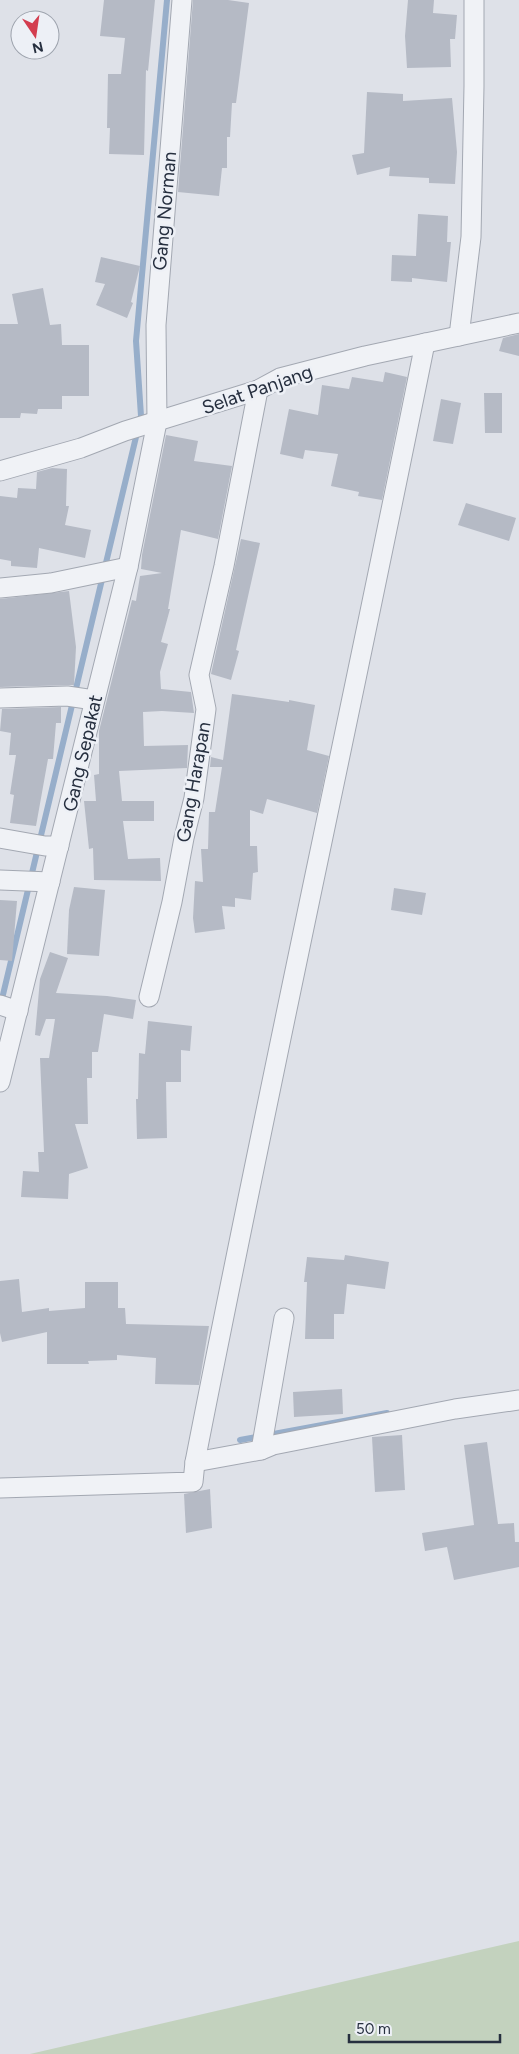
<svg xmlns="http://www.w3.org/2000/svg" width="519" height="2054" font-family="Figtree,sans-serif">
<rect width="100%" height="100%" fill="#dee1e8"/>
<!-- green -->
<polygon fill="#c3d2be" points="519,1941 519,2054 30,2054"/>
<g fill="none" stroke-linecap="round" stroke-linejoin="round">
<!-- stream -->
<g stroke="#97aeca" stroke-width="6">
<polyline points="1,1003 141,416 136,341 167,0"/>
<polyline points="240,1440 387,1413"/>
</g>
</g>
<!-- building -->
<g fill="#b5bac5">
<polygon points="104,0 155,0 148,71 146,70 144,155 109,154 110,128 107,128 108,74 121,74 125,38 100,36"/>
<polygon points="193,0 228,0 249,3 236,103 232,103 230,137 227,137 227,168 222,168 219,196 178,192"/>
<polygon points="408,0 434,0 433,13 457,15 455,39 450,39 451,67 407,68 405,36"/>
<polygon points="367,92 403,94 403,101 452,98 457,152 455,184 429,183 429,178 389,176 390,167 357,175 352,155 364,153"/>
<polygon points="418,214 448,216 447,242 451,242 447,282 412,278 412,282 391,281 392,255 416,256"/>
<polygon points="101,257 140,266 131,302 133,303 127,318 96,305 105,284 95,282"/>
<polygon points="43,288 50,325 61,324 62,345 89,345 89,396 62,396 62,409 38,409 37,414 21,413 20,418 0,418 0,324 18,324 12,294"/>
<polygon points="519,334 519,356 499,351 503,338"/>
<polygon points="385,372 407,377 382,500 358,496 359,492 331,486 338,454 305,450 303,459 280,454 289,409 318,415 322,385 349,389 352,377 383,382"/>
<polygon points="484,393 502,393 502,433 485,433"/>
<polygon points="441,399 461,403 453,444 433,441"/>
<polygon points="166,435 198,441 194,461 232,466 218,539 181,530 168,609 170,609 161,642 168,644 160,672 161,689 191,692 194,713 162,711 143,712 144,746 188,745 187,768 119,771 122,801 154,801 154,821 123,821 128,859 160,858 161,881 94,880 93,848 89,849 84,801 96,801 94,775 99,774 99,731 132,600 136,601 140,576 162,573 141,569 142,555"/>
<polygon points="52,468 67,469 66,506 69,506 65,525 91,530 85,558 39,548 37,568 11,566 11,561 0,559 0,496 17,498 18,488 36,489 37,472"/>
<polygon points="466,503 516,518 509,541 458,525"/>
<polygon points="241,539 260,543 236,650 239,651 231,680 211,674"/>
<polygon points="69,591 76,647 74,685 0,687 0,599"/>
<polygon points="232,694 289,702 289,700 315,705 307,750 329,756 317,813 267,799 263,814 250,810 250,846 257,846 258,872 253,873 251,900 235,898 235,907 222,906 225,929 195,933 193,918 195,881 203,882 201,849 208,849 209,812 215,812 222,767 210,767 211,757 223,760"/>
<polygon points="61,707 61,723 56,723 53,759 48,759 36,826 10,823 14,795 10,794 16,755 9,755 11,733 0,731 2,709"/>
<polygon points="74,887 105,890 99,956 67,954 69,910"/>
<polygon points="394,888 426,893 422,915 391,910"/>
<polygon points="0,900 17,901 12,961 0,960"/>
<polygon points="50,952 68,958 56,993 107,996 136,1000 133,1019 104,1014 98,1052 92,1052 92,1078 87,1078 88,1124 75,1124 88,1168 69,1174 68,1199 21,1197 23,1171 39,1172 38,1152 44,1152 40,1058 49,1058 55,1019 46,1019 40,1036 35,1035 40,979"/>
<polygon points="148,1021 192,1026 190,1051 181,1050 181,1082 166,1082 167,1138 137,1139 136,1099 138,1099 139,1053 145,1054"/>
<polygon points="345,1255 389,1262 385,1289 347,1284 344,1314 334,1314 334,1339 305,1339 307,1282 304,1282 307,1257 344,1260"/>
<polygon points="19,1279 22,1312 49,1308 49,1311 85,1308 85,1282 118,1282 118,1308 125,1308 126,1324 209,1326 199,1385 155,1384 156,1358 117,1355 117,1360 88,1361 89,1364 47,1364 47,1332 2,1342 0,1333 0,1281"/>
<polygon points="342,1389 343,1414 294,1417 293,1392"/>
<polygon points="402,1435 405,1490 375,1492 372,1437"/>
<polygon points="487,1442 498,1524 514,1523 515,1542 519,1542 519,1567 454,1580 447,1547 425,1551 422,1533 474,1525 464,1445"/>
<polygon points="210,1489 212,1528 186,1533 184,1494"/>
</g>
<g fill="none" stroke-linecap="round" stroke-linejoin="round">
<!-- street casing -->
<g stroke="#a3a8b2" stroke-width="21">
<g id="street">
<polyline points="459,336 471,237 474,86 474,0"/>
<path d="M 425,343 C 350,717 268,1088 195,1462 L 261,1450 L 273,1445 L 455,1409 L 519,1400"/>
<polyline points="0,471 81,448 125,431 258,390 280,378 365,356 519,323"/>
<polyline points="0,588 51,583 128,567"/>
<polyline points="0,698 67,696 94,700"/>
<polyline points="0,838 45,846 59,846"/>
<polyline points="0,880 50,882"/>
<polyline points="149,997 172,902 184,838 194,798 206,709 199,675 224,566 258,390"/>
<polyline points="0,1005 18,1011"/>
<polyline points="0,1082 128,567 157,422 156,325 182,0"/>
<polyline points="261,1450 284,1318"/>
<polyline points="0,1488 193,1482 195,1462"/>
</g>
</g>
<!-- street -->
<use href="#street" stroke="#f0f2f6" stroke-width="19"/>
</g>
<g text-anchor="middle" stroke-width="5" stroke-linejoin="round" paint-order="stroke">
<!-- street labels -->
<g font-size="19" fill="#262f3f" stroke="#edf0f6">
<text transform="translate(164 211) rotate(-85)" y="7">Gang Norman</text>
<text transform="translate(257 389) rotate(-19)" y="7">Selat Panjang</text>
<text transform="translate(82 753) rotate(-77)" y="7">Gang Sepakat</text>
<text transform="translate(193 782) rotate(-80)" y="7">Gang Harapan</text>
</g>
</g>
<!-- north arrow -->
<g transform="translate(35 35) rotate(167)"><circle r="24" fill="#edf0f6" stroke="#9da3ad"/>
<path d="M0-4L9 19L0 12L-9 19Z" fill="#d33d4f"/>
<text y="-8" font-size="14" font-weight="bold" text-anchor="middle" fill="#262f3f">N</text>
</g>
<!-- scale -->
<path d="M349 2034v8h151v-8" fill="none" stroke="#262f3f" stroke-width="2.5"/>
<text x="356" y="2034" font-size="15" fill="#262f3f" stroke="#edf0f6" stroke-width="4" paint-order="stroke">50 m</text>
</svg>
